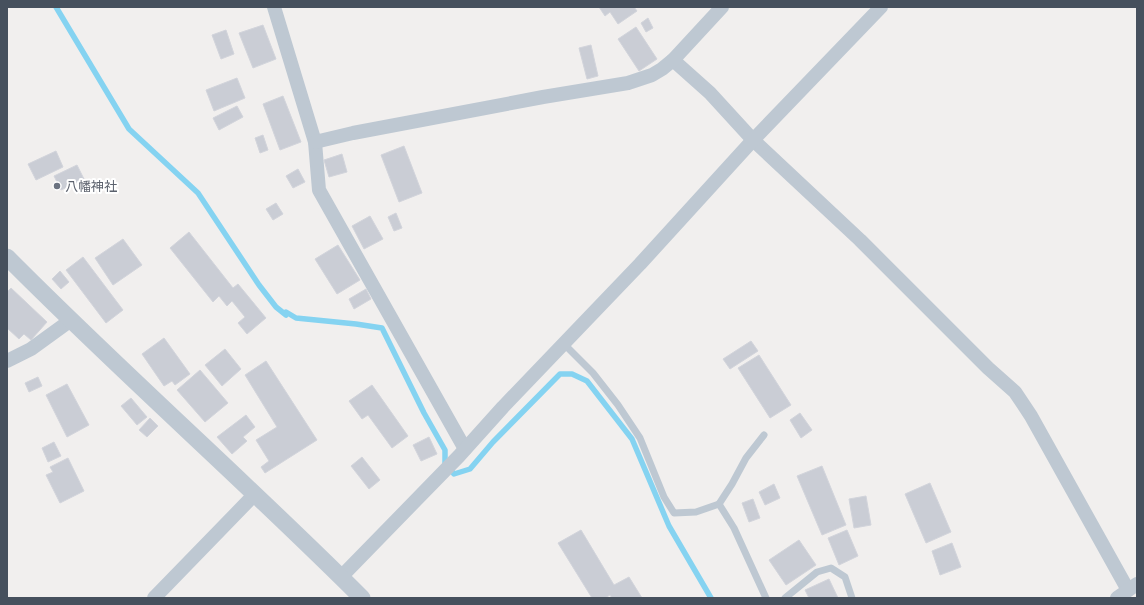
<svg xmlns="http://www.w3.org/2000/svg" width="1144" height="605" font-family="'Public Sans','Noto Sans JP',sans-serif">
<rect width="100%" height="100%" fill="#f1efee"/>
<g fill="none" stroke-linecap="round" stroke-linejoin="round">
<!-- stream -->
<polyline stroke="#85d3f1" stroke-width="5.5" points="56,7 129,129 198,193 259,285 276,307 286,315 286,312 296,318 356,324 382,328 424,413 445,450 445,463 454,474 470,469 493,442 560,374 572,374 587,381 632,439 669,526 711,598"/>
</g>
<!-- building -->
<g fill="#cacdd5" stroke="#d2d4db">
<polygon points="599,7 634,7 637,11 618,24 610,12 605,16"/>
<polygon points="648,18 653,28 646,32 641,23"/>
<polygon points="263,25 276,59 253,68 239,33"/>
<polygon points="636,27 657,59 639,71 618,39"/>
<polygon points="226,30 234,54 221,59 212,35"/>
<polygon points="591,45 598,76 587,79 579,48"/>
<polygon points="237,78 245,98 214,111 206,90"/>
<polygon points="283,96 301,142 280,150 263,104"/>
<polygon points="237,106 243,117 219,130 213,118"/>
<polygon points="263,135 268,150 260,153 255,138"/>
<polygon points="404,146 422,193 399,202 381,155"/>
<polygon points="56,151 63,167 36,180 28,164"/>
<polygon points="342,154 347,172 329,177 324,160"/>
<polygon points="77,165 84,179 61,190 54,176"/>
<polygon points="298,169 305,182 293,188 286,176"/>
<polygon points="276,203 283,214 273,220 266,209"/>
<polygon points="396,213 402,228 394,231 388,217"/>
<polygon points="370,216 383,239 364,249 352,226"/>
<polygon points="189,232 233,288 238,284 266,318 247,334 238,323 245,317 232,301 227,306 219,296 213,302 170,248"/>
<polygon points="123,239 142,265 113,285 95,258"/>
<polygon points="338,245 360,280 337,294 315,259"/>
<polygon points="83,257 123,310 106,323 66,270"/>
<polygon points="60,271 69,282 61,289 52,279"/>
<polygon points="11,288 47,322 31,340 24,334 19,339 7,328 7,292"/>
<polygon points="366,289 371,299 354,309 349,299"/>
<polygon points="164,338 190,374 175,385 172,381 164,386 142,354"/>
<polygon points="751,341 758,351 730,369 723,359"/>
<polygon points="225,349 241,369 222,386 205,365"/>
<polygon points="759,355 791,405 770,418 738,368"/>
<polygon points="266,361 317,440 265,473 261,467 269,461 256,440 277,427 245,375"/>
<polygon points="200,370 228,403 205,422 177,390"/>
<polygon points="38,377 42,386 29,392 25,383"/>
<polygon points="67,384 89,425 67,437 46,395"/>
<polygon points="372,385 408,436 392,448 368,415 362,419 349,401"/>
<polygon points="131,398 147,417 137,425 121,406"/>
<polygon points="800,413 812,430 801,438 790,420"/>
<polygon points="246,415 255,427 243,437 247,441 232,454 217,437"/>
<polygon points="150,418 158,426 147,437 139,430"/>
<polygon points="429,437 437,454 421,461 413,445"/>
<polygon points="54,442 61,456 48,462 42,448"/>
<polygon points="362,457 380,480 369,489 351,466"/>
<polygon points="68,458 84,491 60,503 46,475 53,472 50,467"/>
<polygon points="822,466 846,525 822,535 797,476"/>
<polygon points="930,483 951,532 926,543 905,494"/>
<polygon points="774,484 780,498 765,505 759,492"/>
<polygon points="866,496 871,525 854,528 849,499"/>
<polygon points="753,499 760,518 749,522 742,503"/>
<polygon points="581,530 614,585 629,577 642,598 612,598 610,595 605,598 592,598 558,543"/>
<polygon points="847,530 858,556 839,565 828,538"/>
<polygon points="799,540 816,565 786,585 769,560"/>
<polygon points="952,543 961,567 940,575 932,551"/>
<polygon points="829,579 838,598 809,598 805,590"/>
</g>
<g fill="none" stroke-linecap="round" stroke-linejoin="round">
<!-- service -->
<g stroke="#bec8d2" stroke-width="7">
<polyline points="564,344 593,373 618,405 640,438 664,497 674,513 696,512 719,504 732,484 746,458 764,435"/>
<polyline points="719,504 734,528 766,598"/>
<polyline points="785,598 817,572 831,568 845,577 852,598"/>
</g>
<!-- minor -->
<g stroke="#bec8d2" stroke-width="14">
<polyline points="274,7 315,142 319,190 465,449"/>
<polyline points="673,60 710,93 753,140 860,240 988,368 1015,392 1031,416 1128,590"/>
<polyline points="315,142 353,133 543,97 628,83 652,75 662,69 673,60 722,7"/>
<polyline points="7,361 31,349 71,320"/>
<polyline points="341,577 459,456 503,407 640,264 753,140 881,7"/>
<polyline points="154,598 255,494"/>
<polyline points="1117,598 1137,584"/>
</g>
<!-- tertiary -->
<path stroke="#bec8d2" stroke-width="17" d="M 7,257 C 123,374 246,482 362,598"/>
</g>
<!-- markers -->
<circle fill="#6b7280" stroke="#fff" stroke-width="1.5" cx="57" cy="186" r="4"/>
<g text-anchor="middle" stroke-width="4" stroke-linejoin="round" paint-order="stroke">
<!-- worship labels -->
<g font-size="13" fill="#5b616d" stroke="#fff" text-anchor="start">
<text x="65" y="191">八幡神社</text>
</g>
</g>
<!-- border -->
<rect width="1144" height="605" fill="none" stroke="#46505d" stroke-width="16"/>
</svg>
